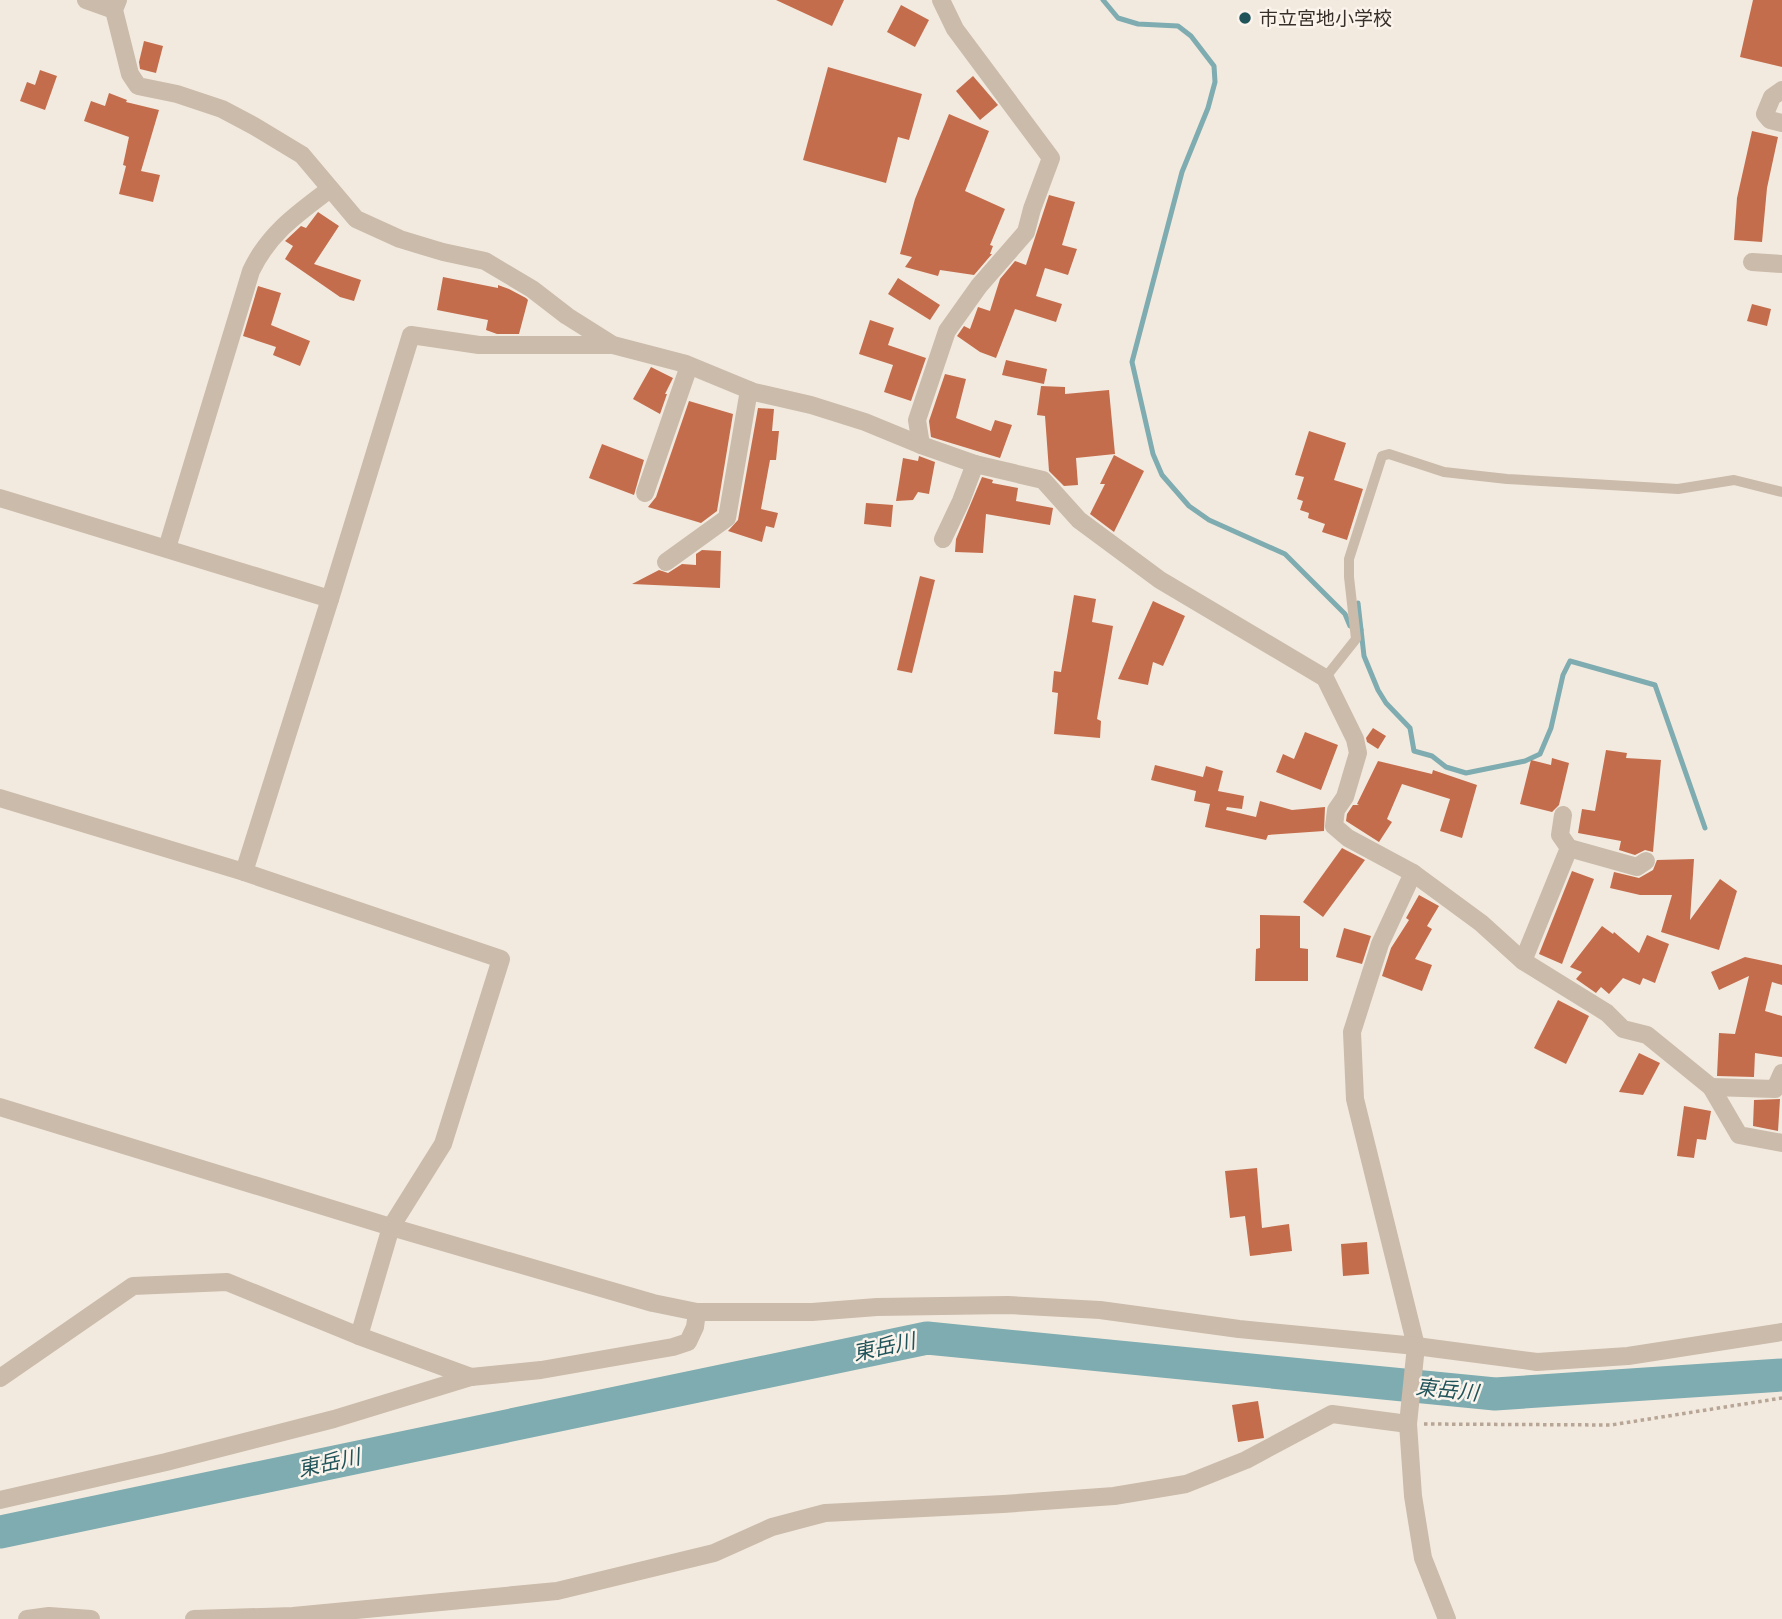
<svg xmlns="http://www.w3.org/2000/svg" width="1782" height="1619" font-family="Rubik,'Noto Sans JP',sans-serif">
<rect width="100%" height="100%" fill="#f3eadf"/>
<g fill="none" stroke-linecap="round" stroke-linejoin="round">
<!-- stream -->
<g stroke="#7eacb0" stroke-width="5">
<polyline points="1103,0 1118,18 1138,24 1178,26 1191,36 1214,66 1215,82 1208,108 1182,172 1132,362 1153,454 1162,475 1189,506 1209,520 1285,554 1345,614 1350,626 1361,630"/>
<polyline points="1358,603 1364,656 1378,690 1386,703 1410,728 1414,751 1432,756 1446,767 1466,773 1525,761 1540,754 1551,728 1563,675 1570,661 1655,685 1705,828"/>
</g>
<!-- river -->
<polyline stroke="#7eacb0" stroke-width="33" points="0,1532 927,1338 1495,1394 1782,1375"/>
</g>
<!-- building -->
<g fill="#c46d4c">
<polygon points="776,0 844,0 832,26"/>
<polygon points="1753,0 1782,0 1782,67 1740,57"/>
<polygon points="901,5 929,20 915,47 887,32"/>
<polygon points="144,41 163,46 156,73 140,69 139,62"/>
<polygon points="828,67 922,94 909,140 898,137 886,183 803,160"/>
<polygon points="40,70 57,76 45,110 20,101 27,82 35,85"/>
<polygon points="973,76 998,105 980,120 956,91"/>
<polygon points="109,93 127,100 126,102 159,110 141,171 160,175 153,202 119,194 126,166 123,165 129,137 84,121 91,101 105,106"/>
<polygon points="949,114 989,131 965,191 1005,209 990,245 993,246 990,254 992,254 974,275 940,270 938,276 905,267 912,257 900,254 915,199"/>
<polygon points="1752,131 1778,137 1767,188 1762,242 1734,240 1737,198"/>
<polygon points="1049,195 1075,202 1062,245 1077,249 1068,275 1045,268 1036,296 1062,304 1056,322 1015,309 996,358 980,352 957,336 964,326 970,329 978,307 990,311 1000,279 1015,261 1026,265"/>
<polygon points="318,212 339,226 314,264 361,280 354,301 340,297 285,259 293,246 285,241 301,226 306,228"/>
<polygon points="443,277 498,288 498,285 509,289 526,298 528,300 519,334 497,334 486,330 488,320 437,310"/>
<polygon points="898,278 940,305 930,320 888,294"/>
<polygon points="258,286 281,293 271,325 310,341 300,366 273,355 276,347 243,336"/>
<polygon points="1752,304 1771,309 1767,326 1747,321"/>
<polygon points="870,320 894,328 888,345 926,358 911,401 884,392 893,365 859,354"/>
<polygon points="1006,360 1047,369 1044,384 1002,375"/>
<polygon points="651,367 673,378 665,394 667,394 660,414 633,399"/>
<polygon points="945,374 966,379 956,418 991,431 995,420 1012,425 1000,458 931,437 929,421"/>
<polygon points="1041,386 1065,387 1065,394 1109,390 1115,454 1076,458 1078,485 1064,486 1049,471 1045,416 1037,415"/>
<polygon points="689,401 733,414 717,511 701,523 648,507 656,497"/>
<polygon points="758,408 774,409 772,431 779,431 776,460 770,460 761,509 778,513 774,528 766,526 762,542 728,531 738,520"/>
<polygon points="1309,431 1346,443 1334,480 1363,489 1347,540 1322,532 1325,524 1308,518 1309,513 1300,510 1303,501 1297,499 1304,477 1295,475"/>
<polygon points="602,444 644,460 634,495 589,478"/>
<polygon points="1114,455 1144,471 1114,532 1090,514 1105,484 1100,484"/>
<polygon points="919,456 935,462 929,494 918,492 913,500 896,501 903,458 918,461"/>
<polygon points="982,477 993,480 992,483 1018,488 1016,501 1053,508 1050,525 986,514 983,553 955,552 956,539"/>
<polygon points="866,503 893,505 891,527 864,524"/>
<polygon points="702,550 721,551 720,588 632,584 659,570 668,573 682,564 696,565 696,554"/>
<polygon points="920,576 935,580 912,673 897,670"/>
<polygon points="1074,595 1096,599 1092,622 1113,626 1097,719 1101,721 1100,738 1054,734 1058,693 1052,692 1054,671 1061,672"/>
<polygon points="1153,601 1185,616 1163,666 1153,662 1148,685 1118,679"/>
<polygon points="1373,728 1386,736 1378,749 1367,742 1366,738"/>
<polygon points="1305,732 1338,745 1321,790 1276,772 1283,754 1294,759"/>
<polygon points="1606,750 1627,753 1626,758 1661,760 1653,852 1645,850 1635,855 1619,850 1621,841 1578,833 1582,809 1595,811"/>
<polygon points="1552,758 1569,763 1559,805 1552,812 1520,804 1531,760 1551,765"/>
<polygon points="1378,761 1432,774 1433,770 1477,785 1462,838 1440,831 1450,799 1402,784 1387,819 1392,822 1379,842 1346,821 1347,814 1353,805 1359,805 1357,804"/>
<polygon points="1155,765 1203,777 1206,766 1223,771 1218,791 1244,796 1242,809 1227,807 1226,810 1256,817 1260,801 1292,810 1325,807 1324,831 1268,835 1266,840 1205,827 1210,804 1194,801 1196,791 1151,780"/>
<polygon points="1342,848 1365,860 1323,917 1303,902"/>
<polygon points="1694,859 1690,920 1720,879 1737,891 1719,950 1661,932 1672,895 1640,895 1610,888 1614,872 1639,878 1653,870 1657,860"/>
<polygon points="1572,871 1594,879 1562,964 1539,954"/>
<polygon points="1419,895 1439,906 1427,926 1432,929 1415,959 1432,965 1422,991 1382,976 1391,948 1409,920 1406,918"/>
<polygon points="1260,915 1300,916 1300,948 1308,949 1308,981 1255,981 1256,949 1260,948"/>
<polygon points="1602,926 1613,934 1614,932 1639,953 1647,935 1669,944 1655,983 1643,978 1640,985 1623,978 1609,994 1601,987 1596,993 1576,979 1582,972 1570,967"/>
<polygon points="1344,928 1371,936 1362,964 1336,957"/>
<polygon points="1745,957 1782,965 1782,985 1772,982 1765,1011 1782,1016 1782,1057 1755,1053 1754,1077 1717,1076 1719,1033 1735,1034 1749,976 1719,990 1711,972"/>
<polygon points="1558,1000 1589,1016 1566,1064 1534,1048"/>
<polygon points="1639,1053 1660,1063 1643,1095 1619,1092"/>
<polygon points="1780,1099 1778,1131 1753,1126 1754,1100"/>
<polygon points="1684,1106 1711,1111 1706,1140 1697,1139 1694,1158 1677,1156"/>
<polygon points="1257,1168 1262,1228 1289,1224 1292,1251 1250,1256 1245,1216 1230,1218 1225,1171"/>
<polygon points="1367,1242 1369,1274 1343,1276 1341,1244"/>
<polygon points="1258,1401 1264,1438 1238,1442 1232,1405"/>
</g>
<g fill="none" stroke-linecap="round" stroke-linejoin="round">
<!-- path -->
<polyline stroke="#b7a595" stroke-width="3.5" stroke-dasharray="3.5 3.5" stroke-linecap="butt" points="1424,1424 1611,1425 1782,1398"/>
<!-- service -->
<polyline stroke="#cbbbab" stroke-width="10" points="1325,678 1356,639 1349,577 1349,559 1382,456 1389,454 1444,472 1507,479 1678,489 1734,480 1782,492"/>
<!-- minor -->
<g stroke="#cbbbab" stroke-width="18">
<polyline points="86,0 114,10"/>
<polyline points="118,0 114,10 130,74 138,86 177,94 222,109 254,126 302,155 356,219 400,239 443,252 485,261 532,289 567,316 613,345 686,364 754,392 811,405 865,422 921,445 975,464 1043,480 1079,520 1160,580 1325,678 1355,739 1358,753 1345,797 1336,810 1334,826 1348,838 1413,873 1481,923 1523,961 1607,1013 1623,1029 1647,1035 1711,1087 1739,1135 1782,1143"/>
<polyline points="1782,90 1772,97 1765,114 1770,120 1782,123"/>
<polyline points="1752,262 1782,264"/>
<polyline points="921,445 917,420 947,331 979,286 1026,232 1032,209 1051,158 955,29 941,0"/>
<polyline points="645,493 689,366"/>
<polyline points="0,498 330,599 411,335 479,345 612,345"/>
<polyline points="943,539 961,501 975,464"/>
<path d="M 167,548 L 251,271 C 269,233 297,214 330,189"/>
<polyline points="666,562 727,518 749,390"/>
<polyline points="0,798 244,872 501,959 443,1144 391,1227 359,1336 471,1377"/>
<polyline points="1569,848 1637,867 1646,861"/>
<polyline points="244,872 330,599"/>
<polyline points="1413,873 1380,944 1352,1032 1355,1099 1416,1346 1408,1424 1413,1496 1423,1558 1447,1619"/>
<polyline points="1523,961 1569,848 1560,835 1563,815"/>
<polyline points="1711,1087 1775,1089 1782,1073"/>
<polyline points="0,1378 133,1286 227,1282 359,1336"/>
<polyline points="0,1500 166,1462 334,1419 471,1377 541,1370 673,1347 688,1342 695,1327 697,1312"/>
<polyline points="27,1619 49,1616 91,1619"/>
<polyline points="194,1619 293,1616 557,1591 714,1553 772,1527 825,1513 1003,1504 1114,1496 1186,1484 1246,1460 1332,1414 1408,1424"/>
</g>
<!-- tertiary -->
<polyline stroke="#cbbbab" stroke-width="18" points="0,1107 391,1227 653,1303 697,1312 812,1312 877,1307 1008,1305 1100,1310 1239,1329 1416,1346 1537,1362 1628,1356 1782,1332"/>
</g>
<!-- markers -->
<circle fill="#20545a" stroke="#faf4ec" stroke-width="2.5" cx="1245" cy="18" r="7"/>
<g text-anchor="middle" stroke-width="5" stroke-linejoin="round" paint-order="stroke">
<!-- poi labels -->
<g font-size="19" fill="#392f2a" stroke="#faf4ec" text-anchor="start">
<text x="1259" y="25">市立宮地小学校</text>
</g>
<!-- water labels -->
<g font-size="21" font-style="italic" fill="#20545a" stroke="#faf4ec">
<text transform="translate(884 1347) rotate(-12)" y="7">東岳川</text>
<text transform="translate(1447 1390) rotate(6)" y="7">東岳川</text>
<text transform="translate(329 1463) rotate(-12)" y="7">東岳川</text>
</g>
</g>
</svg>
